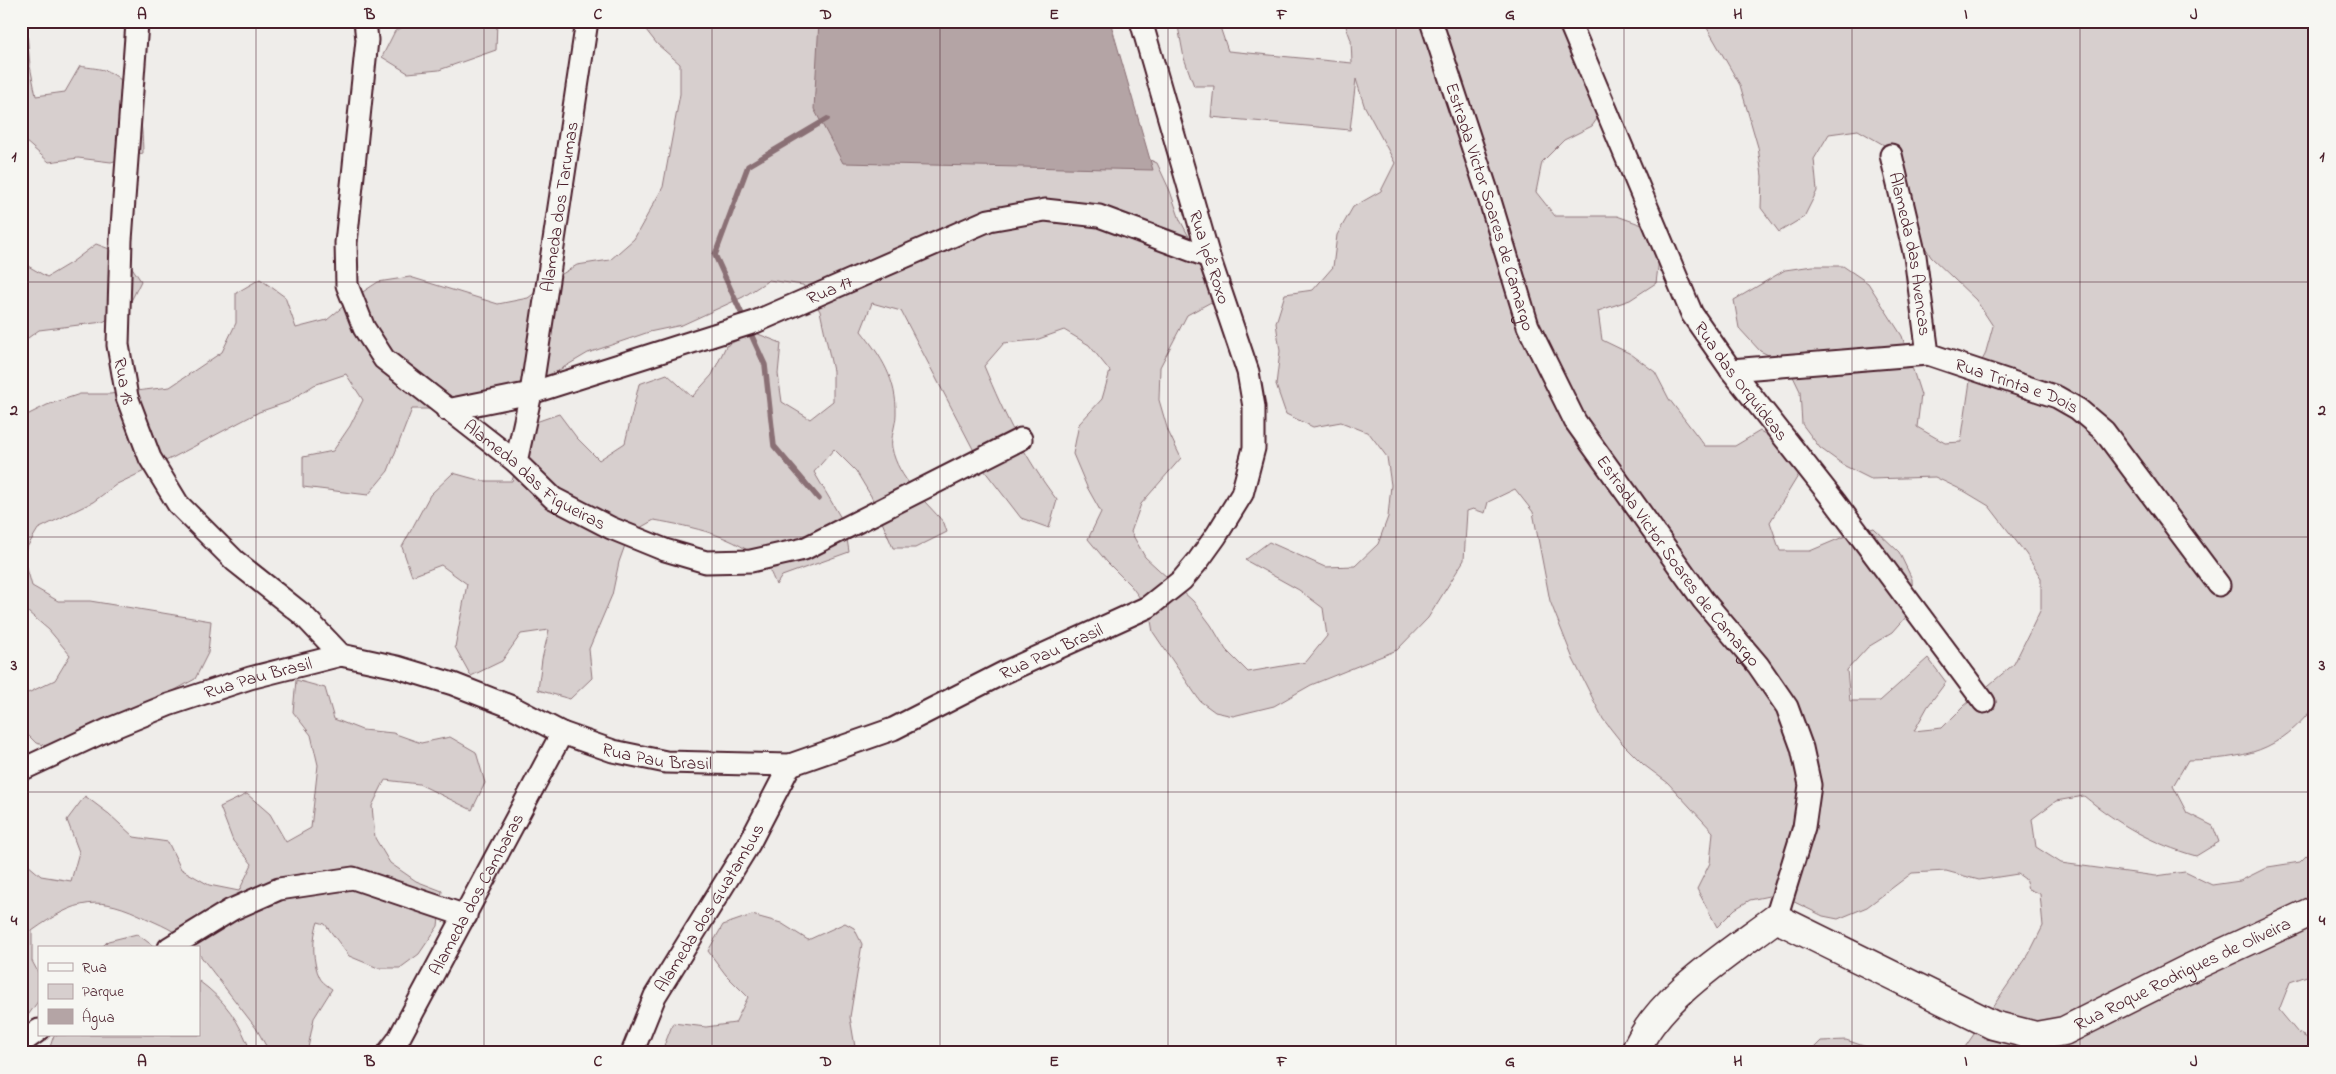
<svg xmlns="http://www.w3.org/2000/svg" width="2336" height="1074" font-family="'Indie Flower',sans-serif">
<rect width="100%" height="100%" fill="#efedea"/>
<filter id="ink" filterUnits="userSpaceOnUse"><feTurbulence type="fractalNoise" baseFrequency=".02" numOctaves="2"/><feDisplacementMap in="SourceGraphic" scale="10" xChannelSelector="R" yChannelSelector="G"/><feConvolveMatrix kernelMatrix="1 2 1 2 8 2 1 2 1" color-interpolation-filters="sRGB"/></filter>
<g filter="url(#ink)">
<!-- green -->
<g fill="#d7cfce" stroke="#90777c">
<path d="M 21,21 L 26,21 L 30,66 L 36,96 L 65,92 L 80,66 C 89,68 103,68 111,73 C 141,90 142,122 143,153 L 111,162 L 78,158 L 49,162 L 24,140 L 21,136 Z"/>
<polygon points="415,21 497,21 496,50 439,70 408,73 382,57 395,31"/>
<path d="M 639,21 L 833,21 L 1157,163 L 1170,191 L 1180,220 L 1208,272 L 1213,301 L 1187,315 L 1160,367 L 1159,400 L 1168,431 L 1181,458 L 1141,504 L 1131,532 L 1145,557 L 1193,601 L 1211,625 L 1226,650 L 1248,672 L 1306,662 L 1327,636 L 1323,608 L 1299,590 L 1245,560 L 1269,542 L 1325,567 L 1355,566 L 1378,544 L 1388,517 L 1391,485 L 1387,457 L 1369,433 L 1341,422 L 1313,427 L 1286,414 L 1276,385 L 1280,351 L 1276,323 L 1285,294 L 1313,290 L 1333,267 L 1337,235 L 1353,207 L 1381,191 L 1395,163 L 1364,105 L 1356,79 L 1350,130 L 1211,117 L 1214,86 L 1194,86 L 1184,58 L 1177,21 L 1218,21 L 1228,51 L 1352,63 L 1351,40 L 1344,21 L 1569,21 L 1609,102 L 1592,126 L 1564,140 L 1542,162 L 1536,192 L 1555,216 L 1617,216 L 1645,226 L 1660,251 L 1656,283 L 1630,300 L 1598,311 L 1602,340 L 1631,354 L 1655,372 L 1669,399 L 1705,446 L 1735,446 L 1760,431 L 1786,446 L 1801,471 L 1770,522 L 1780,551 L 1810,551 L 1843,537 L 1874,528 L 1899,552 L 1912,579 L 1913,609 L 1893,632 L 1868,647 L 1847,670 L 1850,701 L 1880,701 L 1928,658 L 1946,682 L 1928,706 L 1914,731 L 1942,728 L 1964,706 L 2014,664 L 2041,609 L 2041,578 L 2026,554 L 1989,506 L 1964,491 L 1935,477 L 1871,479 L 1845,466 L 1820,448 L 1802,424 L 1800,391 L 1787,364 L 1760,351 L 1739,328 L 1734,300 L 1785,270 L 1813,266 L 1843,266 L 1868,283 L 1902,336 L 1921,395 L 1917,427 L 1945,443 L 1961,442 L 1970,381 L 1985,355 L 1993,326 L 1976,300 L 1931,257 L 1916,232 L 1897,172 L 1884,145 L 1858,130 L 1829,134 L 1814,159 L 1817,191 L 1804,217 L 1779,232 L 1761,208 L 1762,176 L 1758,147 L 1740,85 L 1703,21 L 2315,21 L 2315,705 C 2280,752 2244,759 2188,760 L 2173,786 L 2187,813 L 2213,826 L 2219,842 L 2196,856 C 2153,844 2119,825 2084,796 L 2056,801 L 2032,819 L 2036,847 L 2061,863 L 2156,876 L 2185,872 L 2212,885 L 2240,881 L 2268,867 L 2300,862 L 2315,847 L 2315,973 L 2290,982 L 2279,1010 L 2298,1033 L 2315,1042 L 2315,1053 L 1961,1053 L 2029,954 L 2043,926 L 2040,894 L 2028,889 L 2025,879 L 2018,874 L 1979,880 L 1946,871 L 1912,873 L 1867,907 L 1838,919 L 1823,916 L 1778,894 L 1750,900 L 1735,909 L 1717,927 L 1697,889 L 1710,863 L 1713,832 L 1668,783 L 1644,765 L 1622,743 L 1603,719 L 1573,659 L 1550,601 L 1533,512 L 1515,489 L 1488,502 L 1485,513 L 1473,509 L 1467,511 L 1464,560 L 1428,618 L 1397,650 L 1311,685 L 1274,706 L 1233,716 L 1215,712 L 1200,701 L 1153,632 L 1149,610 L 1131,586 L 1107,562 L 1088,539 L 1101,512 L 1087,487 L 1073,454 L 1079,424 L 1102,399 L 1110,371 L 1089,345 L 1064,330 L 1036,340 L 1004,343 L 984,366 C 1005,416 1024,457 1057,500 L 1049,528 L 1021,518 L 984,470 L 901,311 L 872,303 L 861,331 C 881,356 897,380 896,414 C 896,425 890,438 892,448 C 898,479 925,500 944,523 L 947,532 L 915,548 L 893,548 L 871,496 L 856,471 L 834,449 L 814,472 L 845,525 L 849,552 L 782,576 L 776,585 C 773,578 770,569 765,564 C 735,535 693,527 654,520 L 629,534 L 619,562 L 612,595 L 589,649 L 592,678 L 570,699 L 538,690 L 542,659 L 549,630 L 521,634 L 502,661 L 471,676 L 455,647 L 467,584 L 441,565 L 412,576 L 402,547 L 430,495 L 453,473 L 482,481 L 512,481 L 530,424 L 559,414 L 577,438 L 599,460 L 625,443 L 639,384 L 667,374 L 692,397 L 712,375 L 726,346 L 753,332 L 781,343 L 778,374 L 782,402 L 810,419 L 833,401 L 833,371 L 820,311 L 803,285 L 769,280 L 743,297 L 682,325 L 649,332 L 588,353 L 510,399 L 481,409 L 412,409 L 388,471 L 368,495 L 303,487 L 303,457 L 333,451 L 350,426 L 363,400 L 346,374 L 314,385 L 288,402 L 259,412 L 174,457 L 117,484 L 93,502 L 38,529 L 23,554 L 32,586 L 58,601 L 90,601 L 211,621 L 208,653 L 195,679 L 65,751 L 36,743 L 21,728 L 21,687 L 28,693 L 55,680 L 70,655 L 49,630 L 21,606 L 21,418 L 47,405 L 80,394 L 110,394 L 170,387 L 222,352 L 236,323 L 236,293 L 260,279 L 285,297 L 296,328 L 327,320 L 352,299 L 378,282 L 410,277 L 498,304 L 528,298 L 552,280 L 577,265 L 610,260 L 634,239 L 663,187 L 680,94 L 680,64 L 657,44 Z"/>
<polygon points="96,244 123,254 141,281 128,307 103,322 39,330 21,343 21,262 47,277 72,262"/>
<path d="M 296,680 L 325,688 L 334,719 L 362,730 L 393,733 L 421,743 L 450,737 L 476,752 L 485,783 L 472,810 L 419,784 L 385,780 L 372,806 L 375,838 L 390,863 L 416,881 L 442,891 L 438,926 L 419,954 L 400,968 L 378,968 L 349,956 L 325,924 L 318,922 C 312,937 312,963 320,978 C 322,982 328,986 332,989 L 314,1018 L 307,1053 L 270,1053 L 256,1028 L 199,954 L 199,948 L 193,948 C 178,932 168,928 148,919 C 98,894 77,899 32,931 L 32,961 L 39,974 L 39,1000 L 21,1025 L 21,859 L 41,876 L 71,881 L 79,852 L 67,820 L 85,796 L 109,814 L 134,837 L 168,842 L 181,869 L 209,885 L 239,891 L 252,864 L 233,841 L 220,807 L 247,794 L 270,814 L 286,842 L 311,828 L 318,765 L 311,735 L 293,712 Z"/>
<polygon points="752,915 781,923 808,940 845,923 854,928 862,944 850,1017 856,1053 665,1053 662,1051 673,1023 706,1027 735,1023 748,997 726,975 708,951 723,925"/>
<polygon points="137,934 156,948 101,948 108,941"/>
<path d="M 199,981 C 224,999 241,1023 251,1053 L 53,1053 L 50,1047 L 54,1035 L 199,1035 Z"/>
<polygon points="1846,1040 1884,1053 1809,1053 1821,1041"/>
</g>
<!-- water -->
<polygon fill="#b4a4a5" stroke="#8a6f74" points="819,21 1110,21 1153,170 843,163 814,109"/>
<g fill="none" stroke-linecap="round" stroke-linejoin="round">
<!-- stream -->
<polyline stroke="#8a6f74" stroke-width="5.5" points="819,499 774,446 765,365 715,255 748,166 827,119"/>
<!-- street casing -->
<g stroke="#4a1f2b" stroke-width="25">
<g id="street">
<path id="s1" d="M 365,21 L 367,40 L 346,243 L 347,285 L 364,328 L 384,359 L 516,462 L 553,498 L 611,528 L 665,550 L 706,562 L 751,561 L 804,549 L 1021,439"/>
<path id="s2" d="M 1431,21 L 1488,194 L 1528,326 L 1575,421 L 1703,600 L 1758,665 L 1787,707 L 1802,748 L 1810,785 L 1804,827 L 1776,918"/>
<path id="s3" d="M 1569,21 L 1692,314 L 1731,370 L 1835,502 L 1984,702"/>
<path id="s4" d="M 137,23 L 121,240 L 118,345 L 127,397 L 150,458 L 178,504 L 235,561 L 303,615 L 341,655"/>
<path id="s5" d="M 1891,155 L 1915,256 L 1928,354"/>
<path id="s6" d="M 1731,370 L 1928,354 L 2057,397 L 2078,409 L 2104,431 L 2219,585"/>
<path id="s7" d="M 447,410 L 531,393 L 755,322 L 989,220 L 1045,210 L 1099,216 L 1209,257"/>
<path id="s8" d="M 516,462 L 531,393 L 587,21"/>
<path id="s9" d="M 21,770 L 107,730 L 168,705 L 250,678 L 341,655 L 397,667 L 453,684 L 512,707 L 562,733 L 613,751 L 666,762 L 790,765 L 893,729 L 1003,673 L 1148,607 L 1182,580 L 1198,561 L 1216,536 L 1242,494 L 1254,448 L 1254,407 L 1248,372 L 1209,257 L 1141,21"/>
<polyline points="169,948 231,910 279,889 353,878 466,916"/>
<polyline points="21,1043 39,1030"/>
<path id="s10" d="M 388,1053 L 398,1040 L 562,733"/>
<path id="s11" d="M 632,1053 L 655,996 L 749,844 L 790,765"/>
</g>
</g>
<!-- secondary casing -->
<g stroke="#4a1f2b" stroke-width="31">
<g id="secondary">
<path id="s12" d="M 1635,1053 C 1655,999 1731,952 1776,918 L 1993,1025 L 2036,1036 L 2064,1031 L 2190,968 L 2315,910"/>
</g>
</g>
<!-- street -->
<use href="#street" stroke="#f6f6f2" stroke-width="21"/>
<!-- secondary -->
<use href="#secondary" stroke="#f6f6f2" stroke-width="28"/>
</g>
</g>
<!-- grid -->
<path fill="none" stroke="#4a1f2b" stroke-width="1" stroke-opacity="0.55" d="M 256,21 L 256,1053M 484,21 L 484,1053M 712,21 L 712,1053M 940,21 L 940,1053M 1168,21 L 1168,1053M 1396,21 L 1396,1053M 1624,21 L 1624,1053M 1852,21 L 1852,1053M 2080,21 L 2080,1053M 21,282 L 2315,282M 21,537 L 2315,537M 21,792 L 2315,792"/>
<g text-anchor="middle" stroke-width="5" stroke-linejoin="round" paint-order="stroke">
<!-- street labels -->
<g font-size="18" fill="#4a1f2b" stroke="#f6f6f2">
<text dy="6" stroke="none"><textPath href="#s2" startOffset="195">Estrada Victor Soares de Camargo</textPath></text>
<text dy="6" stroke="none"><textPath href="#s8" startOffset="259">Alameda dos Tarumas</textPath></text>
<text dy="6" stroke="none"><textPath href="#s5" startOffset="101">Alameda das Avencas</textPath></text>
<text transform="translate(1210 257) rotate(72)" y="6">Rua Ipê Roxo</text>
<text dy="6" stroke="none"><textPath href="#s7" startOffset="402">Rua 17</textPath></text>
<text dy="6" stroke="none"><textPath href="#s4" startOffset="359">Rua 18</textPath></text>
<text dy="6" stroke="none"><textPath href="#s3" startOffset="401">Rua das Orquídeas</textPath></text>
<text dy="6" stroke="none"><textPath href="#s6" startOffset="292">Rua Trinta e Dois</textPath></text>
<text dy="6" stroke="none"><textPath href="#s1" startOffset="539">Alameda das Figueiras</textPath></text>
<text dy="6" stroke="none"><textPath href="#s2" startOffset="600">Estrada Victor Soares de Camargo</textPath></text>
<text dy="6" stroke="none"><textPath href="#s9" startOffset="1094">Rua Pau Brasil</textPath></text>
<text dy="6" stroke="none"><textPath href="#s9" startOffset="255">Rua Pau Brasil</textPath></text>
<text dy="6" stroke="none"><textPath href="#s9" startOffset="675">Rua Pau Brasil</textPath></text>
<text dy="6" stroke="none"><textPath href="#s10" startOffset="182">Alameda dos Cambaras</textPath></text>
<text dy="6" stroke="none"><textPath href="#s11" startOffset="165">Alameda dos Guatambus</textPath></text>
<text dy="6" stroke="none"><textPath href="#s12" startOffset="644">Rua Roque Rodrigues de Oliveira</textPath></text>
</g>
</g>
<!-- margin -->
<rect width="2336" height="1074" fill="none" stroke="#f6f6f2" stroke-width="55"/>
<!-- legend -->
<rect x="38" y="946" width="162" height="90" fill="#f6f6f2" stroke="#b1a0a2"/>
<rect x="48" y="963" width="25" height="8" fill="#f6f6f2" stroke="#b1a0a2"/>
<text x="82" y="972" font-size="15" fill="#4a1f2b">Rua</text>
<rect x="48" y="984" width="25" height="15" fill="#d7cfce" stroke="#b1a0a2"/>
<text x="82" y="996" font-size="15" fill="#4a1f2b">Parque</text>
<rect x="48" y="1009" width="25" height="15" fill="#b4a4a5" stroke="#b1a0a2"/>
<text x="82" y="1022" font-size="15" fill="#4a1f2b">Água</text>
<rect x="28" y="28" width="2280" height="1018" fill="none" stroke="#4a1f2b" stroke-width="2"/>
<g font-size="16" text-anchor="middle" font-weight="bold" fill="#4a1f2b">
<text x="142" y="19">A</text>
<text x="370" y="19">B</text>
<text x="598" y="19">C</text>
<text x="826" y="19">D</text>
<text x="1054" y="19">E</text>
<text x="1282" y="19">F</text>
<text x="1510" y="19">G</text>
<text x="1738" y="19">H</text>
<text x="1966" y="19">I</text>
<text x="2194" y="19">J</text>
<text x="14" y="161">1</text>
<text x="2322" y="161">1</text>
<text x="14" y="415">2</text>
<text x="2322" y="415">2</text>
<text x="14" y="670">3</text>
<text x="2322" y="670">3</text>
<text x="14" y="925">4</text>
<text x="2322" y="925">4</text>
<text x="142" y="1066">A</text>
<text x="370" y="1066">B</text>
<text x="598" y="1066">C</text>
<text x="826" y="1066">D</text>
<text x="1054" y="1066">E</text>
<text x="1282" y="1066">F</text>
<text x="1510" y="1066">G</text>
<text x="1738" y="1066">H</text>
<text x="1966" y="1066">I</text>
<text x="2194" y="1066">J</text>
</g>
</svg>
